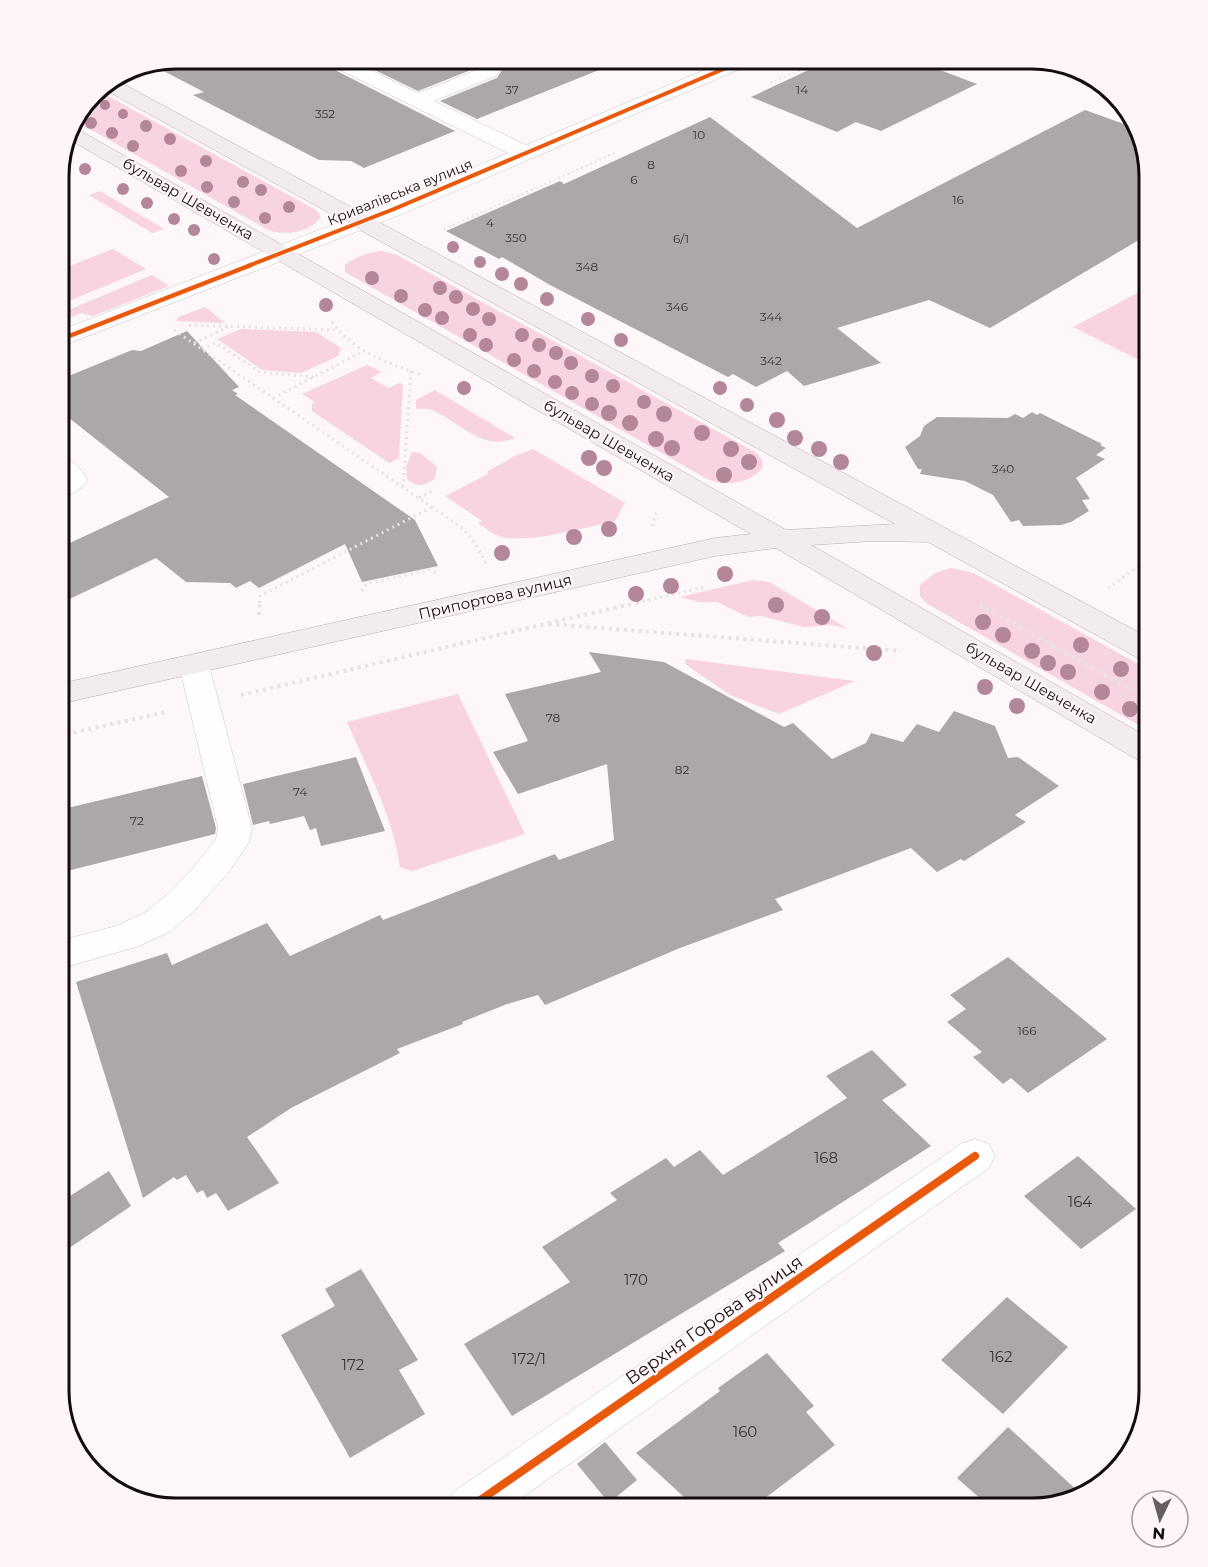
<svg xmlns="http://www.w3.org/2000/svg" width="1208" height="1567" font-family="Montserrat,sans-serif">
<rect width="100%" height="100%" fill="#fdf7f9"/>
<!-- green -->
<g fill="#f8d4e0">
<path d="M 97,90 L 316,210 L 321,217 C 310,233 285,236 268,230 L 74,120 Z"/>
<polygon points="100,191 164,229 152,233 89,195"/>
<polygon points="113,249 146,269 59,305 59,270"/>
<path d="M 381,251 L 397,255 L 755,452 C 761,457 764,460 762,469 C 746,484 727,487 707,479 L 345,272 L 345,265 C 356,256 368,253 381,251 Z"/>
<polygon points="152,275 169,286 93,316 81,313 59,322 59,314"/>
<polygon points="1149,287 1149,365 1073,327"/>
<polygon points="205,307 225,323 176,321 178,317"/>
<polygon points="241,329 316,332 341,348 338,356 301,373 262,370 217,339"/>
<polygon points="367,365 382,372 371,378 388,388 400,383 403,385 399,458 389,463 312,411 312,404 315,402 302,394"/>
<path d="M 435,390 L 515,438 C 483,452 461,423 434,411 C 429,408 422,409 416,409 L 416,400 Z"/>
<path d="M 533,449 L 625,503 L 615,521 C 586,527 525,545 498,536 C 491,533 484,527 478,523 L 482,521 L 445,496 L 488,474 L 488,471 L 515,456 Z"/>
<path d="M 412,452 L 420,453 L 437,467 L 435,478 C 425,486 417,488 407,479 L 406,467 Z"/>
<polygon points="951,568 974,573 1149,670 1149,731 926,603 920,596 920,585 935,573"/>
<polygon points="753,580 769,582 848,629 832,625 804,627 761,616 748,617 717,602 699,602 680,597"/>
<polygon points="686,659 855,681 779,714 730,695 685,664"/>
<path d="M 458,694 L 525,834 L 412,871 L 400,867 C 393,817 367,768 347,722 Z"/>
</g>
<!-- building -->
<g fill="#aca7a9">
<polygon points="176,58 321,59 325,65 455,131 364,168 351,161 319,160 193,95 204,92 150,64"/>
<polygon points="352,59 486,59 481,66 418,91"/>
<polygon points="509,59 623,59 624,60 477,119 440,101 497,78"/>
<polygon points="832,59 911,59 977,84 881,131 856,122 837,132 751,97"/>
<polygon points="1085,110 1135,128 1149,176 1149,234 990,328 929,300 837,328 881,363 804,386 787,371 756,387 733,374 728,377 550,285 502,257 499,259 446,231 560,181 564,184 710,117 857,228"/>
<polygon points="187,331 239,387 232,390 238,394 235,395 415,520 438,566 362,582 345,544 259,588 250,581 236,588 230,583 186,582 156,558 59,604 59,548 169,497 59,410 59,380 132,350 141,351"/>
<polygon points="1032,412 1037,415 1040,413 1102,444 1100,445 1106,448 1096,455 1105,459 1076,478 1090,499 1082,500 1089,511 1071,522 1061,525 1023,526 1019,520 1011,522 993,495 965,481 920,474 922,469 918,469 905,447 920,436 924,426 937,417 1008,418 1015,414 1023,418"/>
<polygon points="589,652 664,662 784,727 793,723 832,759 866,743 871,733 903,742 917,724 939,732 954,711 995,726 1008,758 1018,757 1059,786 1015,815 1026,822 964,861 961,859 937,872 911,848 775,899 783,910 680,948 545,1005 538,995 507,1004 462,1022 463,1024 397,1049 400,1053 291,1108 247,1137 279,1183 228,1211 216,1193 207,1198 203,1190 197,1193 186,1175 177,1180 174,1177 143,1198 76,982 167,953 172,965 267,923 290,956 380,915 383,920 555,854 559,860 614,840 607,764 518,794 493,752 528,741 505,694 601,672"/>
<polygon points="356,757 385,831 321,846 316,828 310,830 304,816 270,824 269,821 253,825 243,784"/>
<polygon points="202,776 216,828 215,834 59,873 59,810"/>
<polygon points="1008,957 1107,1039 1028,1093 1011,1078 1003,1084 973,1057 982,1052 947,1022 966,1009 950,995"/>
<polygon points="872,1050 907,1085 882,1100 931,1146 778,1243 785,1251 512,1416 464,1344 570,1282 542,1247 617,1200 610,1193 666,1158 674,1167 700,1150 723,1175 847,1098 826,1076"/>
<polygon points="1078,1156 1136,1209 1081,1249 1024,1196"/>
<polygon points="109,1171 131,1206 59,1255 59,1203"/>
<polygon points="361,1269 418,1360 399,1370 425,1414 350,1458 281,1335 335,1306 325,1289"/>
<polygon points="1007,1297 1068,1347 1003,1414 941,1360"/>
<polygon points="767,1353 814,1406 806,1412 835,1445 752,1508 696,1508 636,1453 720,1391 718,1388"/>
<polygon points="1008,1427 1081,1494 1032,1508 991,1508 957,1478"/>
<polygon points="605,1442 637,1480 609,1503 577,1464"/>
</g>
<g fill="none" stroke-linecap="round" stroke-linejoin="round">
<!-- minor casing -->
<g stroke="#cac6c7" stroke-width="1">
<g id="minor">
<polygon points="323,59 348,59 418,93 482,68 488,59 507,59 496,76 434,101 526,145 731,59 757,59 754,63 402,214 59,347 59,331 386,204 508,153 326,63"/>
<path d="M 59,456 C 74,459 80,468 88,480 C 81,490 71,495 59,498 Z"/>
<polygon points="194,655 205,658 209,665 252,828 249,842 228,873 194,911 171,931 139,946 59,969 59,941 116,926 146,912 169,893 193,868 216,839 218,828 179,665 183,658"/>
<polygon points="975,1139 989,1144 995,1156 989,1168 507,1508 446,1508 453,1492 961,1144"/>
</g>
</g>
<!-- major casing -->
<g stroke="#bcaeb3" stroke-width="1">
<polygon id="major" points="114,79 1149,638 1149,661 1138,658 928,542 874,541 811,545 1149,738 1149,763 1138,760 776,548 715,556 59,704 59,684 715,538 751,534 67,138 70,125 786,530 895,524 100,87"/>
</g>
<!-- path-far2 -->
<g stroke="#e6e3e5" stroke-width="2" stroke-dasharray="2 3" stroke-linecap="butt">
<polyline points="770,83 826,59"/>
<polyline points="444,229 615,153"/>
</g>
<!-- path-far1 -->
<g stroke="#e6e3e5" stroke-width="3" stroke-dasharray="2 4" stroke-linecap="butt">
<path d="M 332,322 C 355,353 389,363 424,376"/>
<polyline points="189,325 337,330"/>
<polyline points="174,330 461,527 473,540 487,565"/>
<polyline points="194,343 228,327"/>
<polyline points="202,349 216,343 260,372 314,377"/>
<polyline points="273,398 364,351"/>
<polyline points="403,487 411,371"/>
<polyline points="419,498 432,491"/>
<polyline points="652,526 657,509"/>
<polyline points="1108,588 1149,559"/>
<polyline points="362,591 366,584 430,570 438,574"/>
<polyline points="260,603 260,596 432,507"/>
<polyline points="637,603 704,587"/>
</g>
<!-- path -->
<g stroke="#e6e3e5" stroke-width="4" stroke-dasharray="3 4.5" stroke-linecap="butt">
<polyline points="980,605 1149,700"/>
<polyline points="259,615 260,601"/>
<polyline points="549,624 901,651"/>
<polyline points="241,695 644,601"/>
<polyline points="59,736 166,712"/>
<polyline points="1141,787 1149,792"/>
</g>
<!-- minor -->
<use href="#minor" fill="#fffefe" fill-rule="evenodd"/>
<!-- major -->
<use href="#major" fill="#f3ecef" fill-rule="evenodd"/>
<!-- cycleway-far2 casing -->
<g stroke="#fff5f8" stroke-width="6">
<polyline id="cycleway-far2" points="248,266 394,209 747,59"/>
</g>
<!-- cycleway-far1 casing -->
<g stroke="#fff5f8" stroke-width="8">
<polyline id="cycleway-far1" points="59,340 251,265"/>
</g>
<!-- cycleway casing -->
<g stroke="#fff5f8" stroke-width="11">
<polyline id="cycleway" points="469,1508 975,1156"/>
</g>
<!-- cycleway-far2 -->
<use href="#cycleway-far2" stroke="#e8590c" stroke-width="4"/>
<!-- cycleway-far1 -->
<use href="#cycleway-far1" stroke="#e8590c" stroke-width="4.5"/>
<!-- cycleway -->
<use href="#cycleway" stroke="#e8590c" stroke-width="8"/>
</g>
<!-- trees -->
<g fill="#b38699">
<circle cx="105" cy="105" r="5"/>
<circle cx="123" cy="114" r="5"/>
<circle cx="91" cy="123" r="6"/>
<circle cx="146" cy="126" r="6"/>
<circle cx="112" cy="133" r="6"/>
<circle cx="170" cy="139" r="6"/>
<circle cx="133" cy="146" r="6"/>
<circle cx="206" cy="161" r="6"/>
<circle cx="85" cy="169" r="6"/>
<circle cx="181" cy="171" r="6"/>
<circle cx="243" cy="182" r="6"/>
<circle cx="207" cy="187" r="6"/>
<circle cx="123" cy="189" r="6"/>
<circle cx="261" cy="190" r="6"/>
<circle cx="234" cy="202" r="6"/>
<circle cx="147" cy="203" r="6"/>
<circle cx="289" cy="207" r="6"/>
<circle cx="265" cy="218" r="6"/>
<circle cx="174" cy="219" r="6"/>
<circle cx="194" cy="230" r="6"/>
<circle cx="453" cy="247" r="6"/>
<circle cx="214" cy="259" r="6"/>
<circle cx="480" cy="262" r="6"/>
<circle cx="502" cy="274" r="7"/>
<circle cx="372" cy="278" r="7"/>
<circle cx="521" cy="284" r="7"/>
<circle cx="440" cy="288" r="7"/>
<circle cx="401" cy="296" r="7"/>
<circle cx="456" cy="297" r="7"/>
<circle cx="547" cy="299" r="7"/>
<circle cx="326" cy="305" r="7"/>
<circle cx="473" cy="309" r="7"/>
<circle cx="425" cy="310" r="7"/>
<circle cx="442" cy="318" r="7"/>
<circle cx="489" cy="319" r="7"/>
<circle cx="588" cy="319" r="7"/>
<circle cx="470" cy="335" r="7"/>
<circle cx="522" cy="335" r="7"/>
<circle cx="621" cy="340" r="7"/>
<circle cx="486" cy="345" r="7"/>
<circle cx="539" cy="345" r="7"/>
<circle cx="556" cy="353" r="7"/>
<circle cx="514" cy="360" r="7"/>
<circle cx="571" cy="363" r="7"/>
<circle cx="534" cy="371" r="7"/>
<circle cx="592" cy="376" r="7"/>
<circle cx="555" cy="382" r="7"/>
<circle cx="613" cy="386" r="7"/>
<circle cx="464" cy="388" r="7"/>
<circle cx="720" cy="388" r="7"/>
<circle cx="572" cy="393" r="7"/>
<circle cx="644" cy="402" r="7"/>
<circle cx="592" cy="404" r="7"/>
<circle cx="747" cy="405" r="7"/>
<circle cx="609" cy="413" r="8"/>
<circle cx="664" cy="414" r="8"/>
<circle cx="777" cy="420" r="8"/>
<circle cx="630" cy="423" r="8"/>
<circle cx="702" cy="433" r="8"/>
<circle cx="795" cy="438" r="8"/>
<circle cx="656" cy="439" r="8"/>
<circle cx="672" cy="448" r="8"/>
<circle cx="731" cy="449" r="8"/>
<circle cx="819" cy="449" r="8"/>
<circle cx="589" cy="458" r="8"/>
<circle cx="749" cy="462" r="8"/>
<circle cx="841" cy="462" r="8"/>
<circle cx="604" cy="468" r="8"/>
<circle cx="724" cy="475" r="8"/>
<circle cx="609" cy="529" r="8"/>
<circle cx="574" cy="537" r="8"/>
<circle cx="502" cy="553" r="8"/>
<circle cx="725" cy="574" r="8"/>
<circle cx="671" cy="586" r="8"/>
<circle cx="636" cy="594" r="8"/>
<circle cx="776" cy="605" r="8"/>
<circle cx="822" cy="617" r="8"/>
<circle cx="983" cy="622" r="8"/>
<circle cx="1003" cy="635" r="8"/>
<circle cx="1081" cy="645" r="8"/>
<circle cx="1032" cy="651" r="8"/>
<circle cx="874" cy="653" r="8"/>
<circle cx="1048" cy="663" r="8"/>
<circle cx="1121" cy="669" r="8"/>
<circle cx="1068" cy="672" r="8"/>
<circle cx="985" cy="687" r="8"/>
<circle cx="1102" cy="692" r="8"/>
<circle cx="1017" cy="706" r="8"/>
<circle cx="1130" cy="709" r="8"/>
</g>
<g text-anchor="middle" stroke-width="4.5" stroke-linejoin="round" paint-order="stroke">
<!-- number labels -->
<g font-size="12" fill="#383436">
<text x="512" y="94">37</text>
<text x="802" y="94">14</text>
<text x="325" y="118">352</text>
<text x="699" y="139">10</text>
<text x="651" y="169">8</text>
<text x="634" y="184">6</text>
<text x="958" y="204">16</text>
<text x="490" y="227">4</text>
<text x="516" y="242">350</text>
<text x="681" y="243">6/1</text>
<text x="587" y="271">348</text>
<text x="677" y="311">346</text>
<text x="771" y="321">344</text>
<text x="771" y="365">342</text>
<text x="1003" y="473">340</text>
<text x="553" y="722">78</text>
<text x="682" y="774">82</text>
<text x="300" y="796">74</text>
<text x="137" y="825">72</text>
<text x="1027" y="1035">166</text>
</g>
<!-- far-street labels -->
<g font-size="14" fill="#120e0f" stroke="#fff5f8">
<text transform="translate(400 192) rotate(-22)" y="5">Кривалівська вулиця</text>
</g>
<!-- street labels -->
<g font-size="15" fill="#120e0f" stroke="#fff5f8">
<text transform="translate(188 199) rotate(30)" y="5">бульвар Шевченка</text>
<text transform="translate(609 441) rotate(30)" y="5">бульвар Шевченка</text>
<text transform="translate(495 597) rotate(-13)" y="5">Припортова вулиця</text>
<text transform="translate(1031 683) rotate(30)" y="5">бульвар Шевченка</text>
</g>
<!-- near-number labels -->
<g font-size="15" fill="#383436">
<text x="826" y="1163">168</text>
<text x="1080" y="1207">164</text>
<text x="636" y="1285">170</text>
<text x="1001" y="1362">162</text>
<text x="529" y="1364">172/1</text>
<text x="353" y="1370">172</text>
<text x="745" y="1437">160</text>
</g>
<!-- near-street labels -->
<g font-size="18" fill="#120e0f" stroke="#fff5f8">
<text transform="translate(714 1320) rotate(-35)" y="6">Верхня Горова вулиця</text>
</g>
</g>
<!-- crop -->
<path d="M0 0H1208V1567H0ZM176 69H1032A107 107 0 0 1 1139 176V1391A107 107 0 0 1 1032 1498H176A107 107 0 0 1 69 1391V176A107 107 0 0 1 176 69Z" fill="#fff5f8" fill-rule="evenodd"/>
<path fill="none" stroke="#120e0f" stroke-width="3" d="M176 69H1032A107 107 0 0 1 1139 176V1391A107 107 0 0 1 1032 1498H176A107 107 0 0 1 69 1391V176A107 107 0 0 1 176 69Z"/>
<!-- north arrow -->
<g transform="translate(1160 1519) rotate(185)"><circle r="28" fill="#fff5f8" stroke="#a0999b" stroke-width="1.5"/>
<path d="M0-4.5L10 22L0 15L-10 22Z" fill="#646061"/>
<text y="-9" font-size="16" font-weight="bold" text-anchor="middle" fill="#120e0f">N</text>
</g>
</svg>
